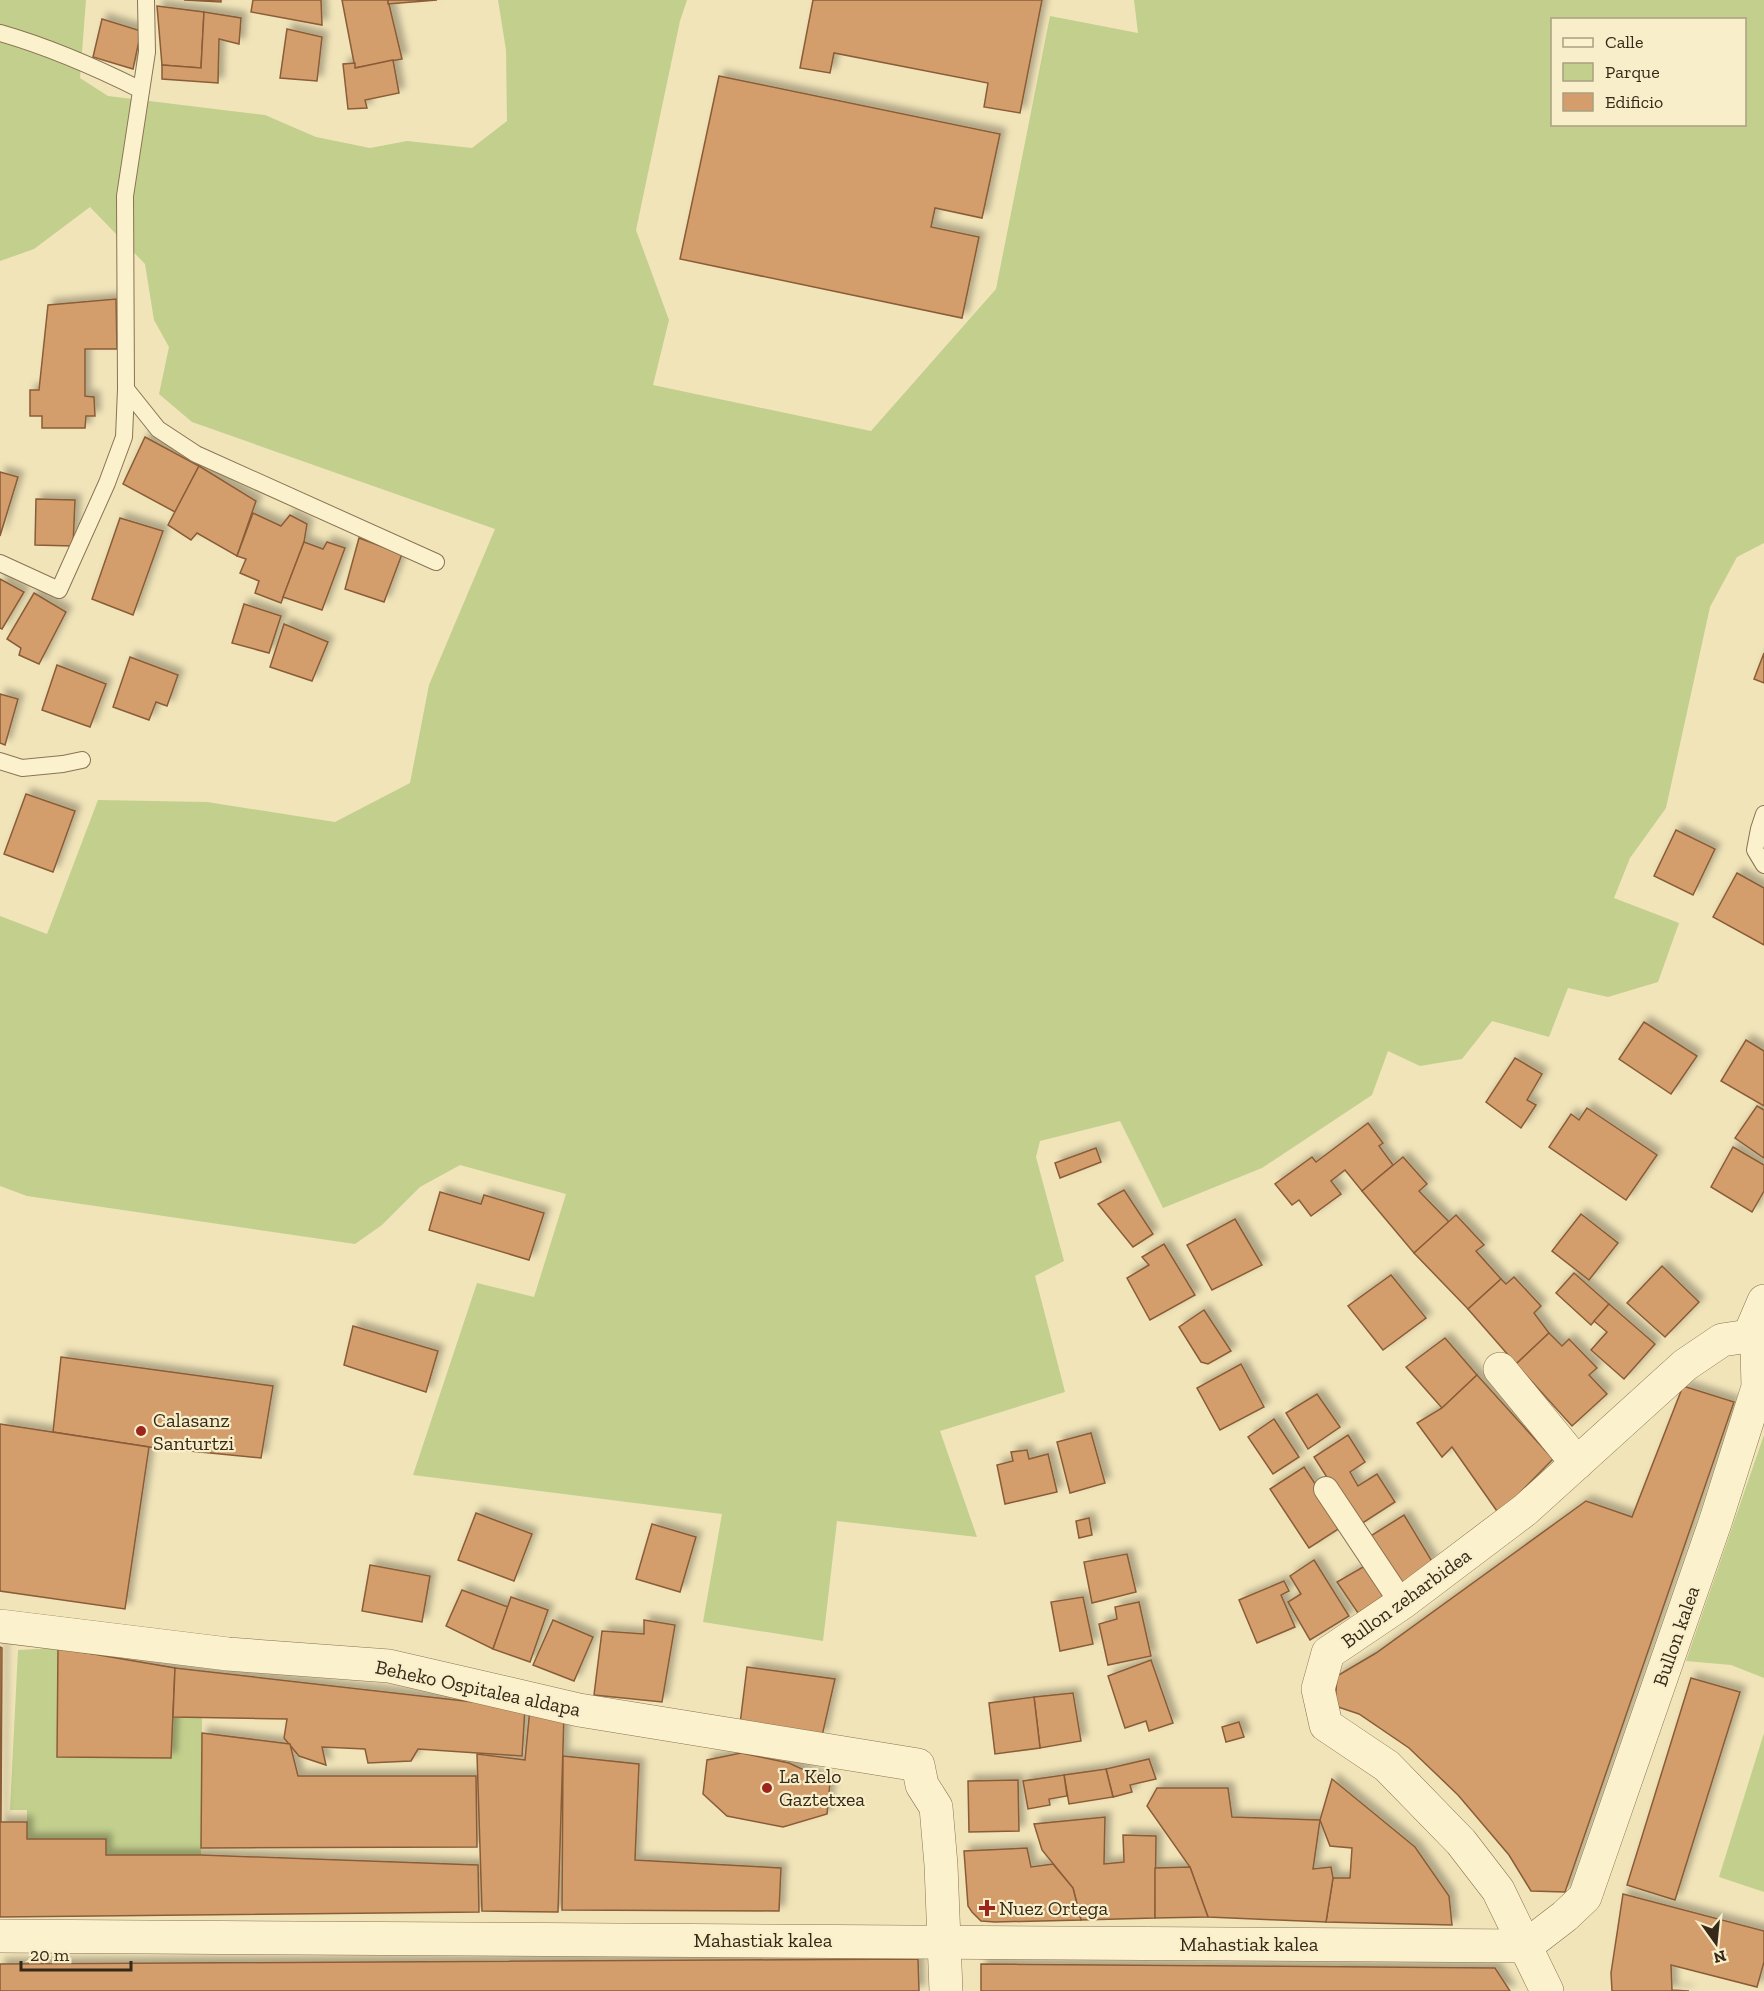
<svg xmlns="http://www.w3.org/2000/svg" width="1764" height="1991" font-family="'Zilla Slab',serif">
<defs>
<filter id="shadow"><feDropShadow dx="5.5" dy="-5.5" stdDeviation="3" flood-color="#0004"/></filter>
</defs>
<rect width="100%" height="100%" fill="#f1e4b9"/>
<!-- green -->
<g fill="#c3cf8d" fill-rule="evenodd">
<path d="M 0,0 L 86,0 L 80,78 L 108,96 L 265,115 L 316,137 L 370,148 L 407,141 L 472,148 L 507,121 L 506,50 L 498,0 L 687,0 L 680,21 L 636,230 L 669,320 L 653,385 L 871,431 L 996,289 L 1050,16 L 1138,33 L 1134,0 L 1764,0 L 1764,543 L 1737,557 L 1710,607 L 1666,808 L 1630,858 L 1614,898 L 1679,923 L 1658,982 L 1608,997 L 1568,988 L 1549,1037 L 1492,1021 L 1462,1059 L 1420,1066 L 1388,1051 L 1372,1095 L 1262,1168 L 1163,1208 L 1120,1121 L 1040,1141 L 1036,1157 L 1064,1261 L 1035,1276 L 1065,1392 L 940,1431 L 977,1537 L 837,1521 L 823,1641 L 703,1622 L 722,1514 L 413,1475 L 477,1283 L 534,1297 L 566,1194 L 460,1165 L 420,1187 L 382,1225 L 355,1244 L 27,1196 L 0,1186 L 0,916 L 47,934 L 98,800 L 207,802 L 335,822 L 410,783 L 429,685 L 495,529 L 192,422 L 159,394 L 169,347 L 154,320 L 145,264 L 90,207 L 34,249 L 0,261 ZM 1552,20 L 1744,20 L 1744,124 L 1552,124 Z"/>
<polygon points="1764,1435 1764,1678 1731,1665 1686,1661"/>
<polygon points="58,1648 57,1757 171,1758 173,1717 202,1717 201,1855 106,1855 106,1839 27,1839 27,1810 10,1810 18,1650"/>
<polygon points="1764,1733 1764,1892 1719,1877"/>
</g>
<!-- building -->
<g fill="#d39e6c" stroke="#8a5d37" stroke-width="1.5" filter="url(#shadow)">
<polygon points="184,0 221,0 221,2"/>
<polygon points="253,0 321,0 322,25 251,12"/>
<polygon points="342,0 388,0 402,59 355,68"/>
<polygon points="388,0 437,0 388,4"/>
<polygon points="813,0 1042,0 1020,113 984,107 988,83 834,53 830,73 800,68"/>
<polygon points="157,6 204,12 201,68 162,65"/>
<polygon points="204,12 241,18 239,44 219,39 218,83 162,79 162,65 201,68"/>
<polygon points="102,19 141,31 133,69 93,57"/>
<polygon points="287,29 322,37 317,81 280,78"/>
<polygon points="393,60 399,93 365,100 367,108 348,109 343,64 355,63 355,68"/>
<polygon points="719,76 1000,134 982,218 935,208 931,227 979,237 962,318 680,259"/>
<polygon points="116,299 117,349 85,349 85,396 94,397 95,416 86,416 85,428 42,428 42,416 30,416 30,390 39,390 48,305"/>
<polygon points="145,437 199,466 175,512 123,484"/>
<polygon points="199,466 256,501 237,556 197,533 191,540 168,525"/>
<polygon points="0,472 18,477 0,536"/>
<polygon points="36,499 75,500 73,546 35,545"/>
<polygon points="253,513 281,526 290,515 307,524 304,542 281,603 255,593 259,581 240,573 246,559 237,556"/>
<polygon points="120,518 163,531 133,615 92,599"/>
<polygon points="359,538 402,554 384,602 345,589"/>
<polygon points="304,542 323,549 327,542 345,548 322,610 283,597"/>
<polygon points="0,579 24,592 2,629 0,628"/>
<polygon points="34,593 66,612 39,664 19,655 21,648 7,639"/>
<polygon points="244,604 281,616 269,653 232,643"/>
<polygon points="284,624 328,642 312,681 270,667"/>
<polygon points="1764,653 1764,683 1754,679"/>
<polygon points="130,657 178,675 167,706 156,702 149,720 113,707"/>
<polygon points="57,665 106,684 90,727 42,710"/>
<polygon points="0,694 18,699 5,745 0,743"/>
<polygon points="26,794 75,811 53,872 4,854"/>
<polygon points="1676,830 1715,849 1693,895 1654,876"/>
<polygon points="1737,873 1764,888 1764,945 1713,917"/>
<polygon points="1644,1022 1697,1056 1671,1094 1619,1059"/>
<polygon points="1746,1040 1764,1051 1764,1106 1721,1081"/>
<polygon points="1515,1058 1542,1074 1527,1100 1536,1105 1521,1128 1486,1102"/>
<polygon points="1757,1106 1764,1110 1764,1158 1735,1138"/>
<polygon points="1587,1108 1657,1155 1626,1200 1549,1147 1571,1114 1579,1120"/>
<polygon points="1368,1123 1383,1143 1379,1146 1393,1165 1362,1191 1345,1170 1331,1181 1341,1194 1311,1216 1299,1200 1292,1205 1275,1184 1312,1157 1316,1162"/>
<polygon points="1733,1147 1764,1165 1764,1191 1752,1212 1711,1187"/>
<polygon points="1096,1148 1101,1162 1060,1178 1055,1163"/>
<polygon points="1403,1157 1427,1184 1419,1191 1449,1222 1414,1253 1362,1191"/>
<polygon points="1124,1190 1153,1234 1133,1247 1098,1204"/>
<polygon points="440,1192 481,1204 484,1195 544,1213 529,1260 429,1230"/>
<polygon points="1581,1214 1618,1243 1589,1280 1552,1251"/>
<polygon points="1456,1215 1484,1245 1476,1251 1501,1279 1468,1309 1414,1253"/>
<polygon points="1235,1219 1262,1265 1212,1290 1187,1245"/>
<polygon points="1164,1244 1195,1295 1150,1320 1127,1278 1149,1265 1142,1257"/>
<polygon points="1662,1266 1699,1302 1665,1337 1627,1303"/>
<polygon points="1574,1273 1609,1304 1591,1325 1556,1293"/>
<polygon points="1391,1275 1426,1318 1383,1350 1348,1306"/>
<polygon points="1514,1277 1541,1306 1534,1313 1549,1333 1516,1364 1468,1309 1501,1279 1506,1284"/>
<polygon points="1609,1304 1655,1344 1624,1379 1591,1350 1607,1332 1594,1321"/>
<polygon points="1204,1310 1231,1351 1208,1364 1201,1362 1179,1327"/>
<polygon points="353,1326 438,1351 426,1392 344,1365"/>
<polygon points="1549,1333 1562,1346 1569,1339 1597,1368 1589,1375 1607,1394 1572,1426 1516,1364"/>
<polygon points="1445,1338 1477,1375 1442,1408 1406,1367"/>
<polygon points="61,1357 273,1386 261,1458 149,1447 53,1432"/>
<polygon points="1241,1364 1264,1407 1220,1430 1197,1388"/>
<polygon points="1477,1375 1553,1459 1499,1514 1452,1447 1442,1457 1417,1423 1442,1408"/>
<polygon points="1683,1386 1734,1402 1565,1892 1531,1891 1509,1855 1458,1795 1409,1748 1359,1714 1335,1706 1337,1676 1376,1653 1586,1501 1632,1517"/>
<polygon points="1317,1394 1340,1427 1308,1449 1286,1413"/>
<polygon points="1274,1419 1299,1457 1273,1474 1248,1437"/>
<polygon points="0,1424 149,1447 125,1609 0,1591"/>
<polygon points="1091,1433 1105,1483 1070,1493 1057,1442"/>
<polygon points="1348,1435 1365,1462 1350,1472 1358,1486 1377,1474 1395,1502 1358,1526 1314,1457"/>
<polygon points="1027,1450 1029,1459 1048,1454 1057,1492 1005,1504 997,1465 1013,1461 1011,1452"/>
<polygon points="1304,1467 1343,1526 1309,1548 1270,1489"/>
<polygon points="476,1513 532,1534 514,1581 458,1560"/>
<polygon points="1404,1515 1433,1563 1400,1584 1369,1537"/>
<polygon points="1089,1518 1092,1535 1079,1538 1076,1521"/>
<polygon points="652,1524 696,1537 680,1592 636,1579"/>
<polygon points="1127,1554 1136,1592 1092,1603 1084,1562"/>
<polygon points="1314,1560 1349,1616 1310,1640 1288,1602 1301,1594 1290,1576"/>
<polygon points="1370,1563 1389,1592 1358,1613 1337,1582"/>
<polygon points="370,1565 430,1576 422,1622 362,1611"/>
<polygon points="1284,1581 1289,1591 1281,1595 1295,1627 1257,1643 1239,1600"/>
<polygon points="462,1590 508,1607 493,1649 446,1626"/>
<polygon points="511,1597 548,1610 530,1662 493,1649"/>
<polygon points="1083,1597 1093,1644 1060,1651 1051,1602"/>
<polygon points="1139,1602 1151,1656 1108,1665 1099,1624 1117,1619 1115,1607"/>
<polygon points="553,1620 593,1637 574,1681 533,1665"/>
<polygon points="644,1620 675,1625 662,1702 594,1695 602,1631 644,1634"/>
<polygon points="0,1647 2,1648 1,1822 27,1822 27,1839 106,1839 106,1855 201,1855 478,1865 479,1912 0,1917"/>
<polygon points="58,1648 175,1668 171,1758 57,1757"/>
<polygon points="1151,1660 1173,1723 1149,1731 1146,1721 1125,1728 1108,1676"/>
<polygon points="747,1667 835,1679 822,1736 740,1724"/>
<polygon points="175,1668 525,1708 522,1756 418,1749 411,1761 368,1763 365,1749 322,1747 326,1765 299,1756 284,1738 287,1719 173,1717"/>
<polygon points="1691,1678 1740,1692 1675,1900 1627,1885"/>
<polygon points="1073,1693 1081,1741 1040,1748 1034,1697"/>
<polygon points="1034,1697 1040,1748 995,1754 989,1703"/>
<polygon points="530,1708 564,1715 558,1912 482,1911 477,1754 525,1760"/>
<polygon points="1239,1722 1244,1737 1226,1742 1222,1727"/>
<polygon points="202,1733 290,1744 298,1776 476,1776 477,1847 201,1848"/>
<polygon points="741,1753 789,1763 830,1782 827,1814 783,1827 727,1816 703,1794 707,1760"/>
<polygon points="563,1756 639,1764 635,1860 781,1868 779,1911 562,1910"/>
<polygon points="1149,1759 1156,1779 1130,1785 1132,1792 1113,1797 1106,1769"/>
<polygon points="1106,1769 1113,1797 1069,1804 1064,1775"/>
<polygon points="1064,1775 1067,1796 1049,1799 1050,1805 1028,1809 1023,1781"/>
<polygon points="1332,1779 1415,1847 1449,1896 1452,1925 1326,1922 1333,1878 1350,1878 1352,1848 1330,1846 1320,1820"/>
<polygon points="1018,1780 1019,1831 969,1832 968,1781"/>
<polygon points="1157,1788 1228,1788 1232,1817 1320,1820 1313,1869 1331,1867 1333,1878 1326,1922 1208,1917 1190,1867 1147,1806"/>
<polygon points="1105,1817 1104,1864 1124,1862 1123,1835 1156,1836 1155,1918 1081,1920 1073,1888 1042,1850 1034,1824"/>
<polygon points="1027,1848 1031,1867 1053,1864 1073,1888 1081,1920 995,1922 981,1921 972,1912 968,1906 964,1851"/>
<polygon points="1190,1867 1208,1917 1155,1918 1155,1868"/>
<polygon points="1623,1894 1764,1931 1764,1962 1757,1987 1671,1965 1672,1990 1689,1991 1612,1991 1611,1973"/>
<polygon points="918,1959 919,1991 0,1991 0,1964"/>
<polygon points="981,1964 1495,1968 1510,1991 981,1991"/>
</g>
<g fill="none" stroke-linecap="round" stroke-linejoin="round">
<!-- service casing -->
<g stroke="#897353" stroke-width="18">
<g id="service">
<path d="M 0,33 C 49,47 95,67 141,90"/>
<polyline points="126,389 158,429 196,454 436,562"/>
<polyline points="0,563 59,590 107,483 124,437 126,389 125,196 147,52 146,0"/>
<polyline points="0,761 22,768 63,764 82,760"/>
<polyline points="1764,814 1759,829 1755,850 1764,865"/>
</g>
</g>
<!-- pedestrian casing -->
<g stroke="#897353" stroke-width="26">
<polyline id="pedestrian" points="1326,1489 1402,1603"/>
</g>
<!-- minor casing -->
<g stroke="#897353" stroke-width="34">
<g id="minor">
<polyline points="1749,1336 1764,1301"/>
<polyline points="1500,1369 1577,1463"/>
<polyline points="0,1626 228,1654 389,1666 579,1710 918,1765 922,1785 936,1807 941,1865 946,1991"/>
<polyline points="0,1936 1526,1946"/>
<polyline points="1526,1946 1565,1916 1585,1897 1716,1520 1758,1387 1757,1349 1749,1336"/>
<polyline points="1547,1991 1498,1890 1461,1842 1387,1766 1326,1725 1318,1689 1328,1653 1402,1603 1525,1510 1685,1365 1722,1340 1749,1336"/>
</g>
</g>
<!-- service -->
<use href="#service" stroke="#fcf1cd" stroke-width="16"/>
<!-- pedestrian -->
<use href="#pedestrian" stroke="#fcf1cd" stroke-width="24"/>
<!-- minor -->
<use href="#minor" stroke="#fcf1cd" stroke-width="33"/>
</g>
<!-- markers -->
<g fill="#9c261e" stroke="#f8eec9" stroke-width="2">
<circle cx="141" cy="1431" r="6"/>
<circle cx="767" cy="1788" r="6"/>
<path d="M984 1899h6v6h6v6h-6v6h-6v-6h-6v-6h6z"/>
</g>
<g text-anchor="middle" stroke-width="4.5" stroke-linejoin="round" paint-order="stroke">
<!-- poi labels -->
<g font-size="20" fill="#362919" stroke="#f8eec9" text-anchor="start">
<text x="153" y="1427">Calasanz<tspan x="153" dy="23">Santurtzi</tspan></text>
<text x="779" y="1783">La Kelo<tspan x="779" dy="23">Gaztetxea</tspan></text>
<text x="999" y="1915">Nuez Ortega</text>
</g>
<!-- street labels -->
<g font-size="20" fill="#362919" stroke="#f8eec9">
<text transform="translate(1406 1598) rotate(-36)" y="7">Bullon zeharbidea</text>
<text transform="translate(1676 1636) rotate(-71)" y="7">Bullon kalea</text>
<text transform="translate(478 1688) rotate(12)" y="7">Beheko Ospitalea aldapa</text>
<text x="763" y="1947">Mahastiak kalea</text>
<text x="1249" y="1951">Mahastiak kalea</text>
</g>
</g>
<!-- legend -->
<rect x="1551" y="18" width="195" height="108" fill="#f8eec9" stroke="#aa9f83" stroke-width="1.5"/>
<rect x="1563" y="38" width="30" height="9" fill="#fcf1cd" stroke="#aa9f83" stroke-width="1.5"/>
<text x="1605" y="48" font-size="18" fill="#362919">Calle</text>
<rect x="1563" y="63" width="30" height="18" fill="#c3cf8d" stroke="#aa9f83" stroke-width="1.5"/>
<text x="1605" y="78" font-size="18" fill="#362919">Parque</text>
<rect x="1563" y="93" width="30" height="18" fill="#d39e6c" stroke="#aa9f83" stroke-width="1.5"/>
<text x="1605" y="108" font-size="18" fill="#362919">Edificio</text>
<!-- north arrow -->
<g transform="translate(1716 1943) rotate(165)" stroke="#f8eec9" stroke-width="4.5" paint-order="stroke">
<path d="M0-4.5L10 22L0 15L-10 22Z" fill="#362919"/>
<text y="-9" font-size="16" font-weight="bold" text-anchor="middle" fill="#362919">N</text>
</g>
<!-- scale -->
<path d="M21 1961v9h110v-9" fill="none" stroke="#362919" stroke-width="3"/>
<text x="30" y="1961" font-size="18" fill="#362919" stroke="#f8eec9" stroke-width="4.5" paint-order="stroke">20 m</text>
</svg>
